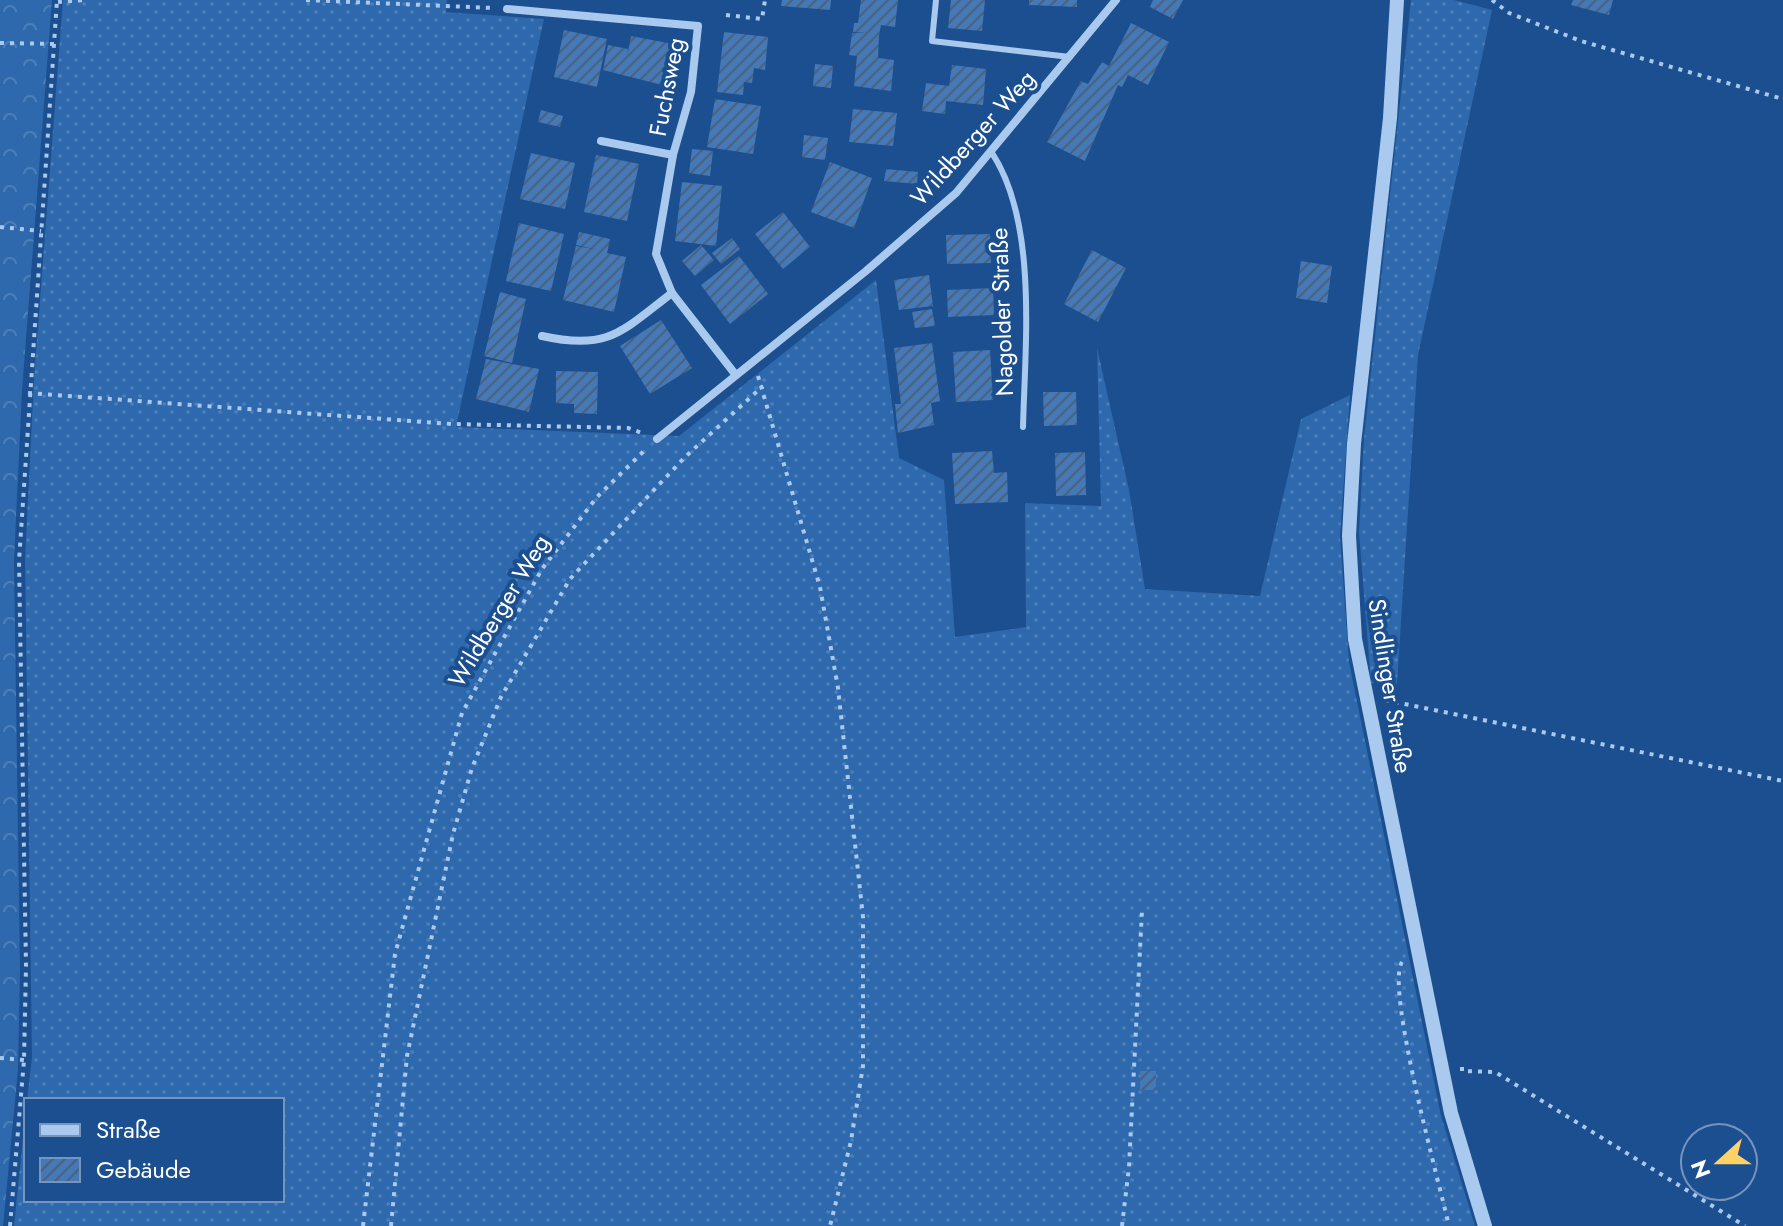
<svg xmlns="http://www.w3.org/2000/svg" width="1783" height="1226" font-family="Jost,sans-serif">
<defs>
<pattern id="grass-dots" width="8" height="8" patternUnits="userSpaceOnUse" patternTransform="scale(2)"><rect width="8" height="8" fill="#2e69ad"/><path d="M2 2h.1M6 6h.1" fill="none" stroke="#4d80b9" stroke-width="1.8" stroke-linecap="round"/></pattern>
<pattern id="forest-crowns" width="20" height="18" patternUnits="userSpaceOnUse" patternTransform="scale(2)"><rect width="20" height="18" fill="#2e69ad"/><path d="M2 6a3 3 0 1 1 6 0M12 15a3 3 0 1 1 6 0" fill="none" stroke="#4d80b9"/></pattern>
<pattern id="building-hatch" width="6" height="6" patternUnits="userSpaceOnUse" patternTransform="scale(2)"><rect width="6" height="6" fill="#4478b7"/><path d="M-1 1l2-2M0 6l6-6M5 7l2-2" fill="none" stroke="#486282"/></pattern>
</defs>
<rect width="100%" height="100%" fill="#1b4f8f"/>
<!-- grass -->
<g fill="url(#grass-dots)">
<polygon points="63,0 447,0 446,12 544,19 456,427 679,436 876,280 899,458 944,480 955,637 1026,627 1025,503 1101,506 1097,348 1129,490 1145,589 1260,596 1301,419 1350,395 1340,536 1349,662 1441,1116 1475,1226 14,1226 26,1109 26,1200 282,1200 282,1100 27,1100 32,1057 25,559 34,379"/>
<polygon points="1411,0 1454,0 1492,10 1418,355 1397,684 1371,683 1359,532 1364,438"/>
</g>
<!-- forest -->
<polygon fill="url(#forest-crowns)" points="0,0 52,0 22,391 14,561 20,969 18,1069 3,1226 0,1226"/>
<!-- building -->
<g fill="url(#building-hatch)">
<polygon points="782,0 831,0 830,10 781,6"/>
<polygon points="861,0 898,0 895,27 881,25 879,36 878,58 894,60 891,91 854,86 857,56 849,55 852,33 867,33 853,32 854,23 858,23"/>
<polygon points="951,0 985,0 982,31 948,28"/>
<polygon points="1029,0 1077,0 1077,7 1029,5"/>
<polygon points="1153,0 1183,0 1173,19 1150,7"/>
<polygon points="1573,0 1613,0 1609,15 1571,5"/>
<polygon points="1131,23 1169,42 1148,85 1128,75 1122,87 1118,85 1085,161 1047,142 1081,81 1088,84 1102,62 1109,66"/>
<polygon points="564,30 607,39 597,87 554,77"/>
<polygon points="724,32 768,37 765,70 754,68 752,83 744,82 743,95 717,92"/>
<polygon points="631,36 678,45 670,87 603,70 608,45 628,49 627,57"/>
<polygon points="815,64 833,66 831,88 813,86"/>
<polygon points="952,65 986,69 983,105 946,101 945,114 922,111 926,83 949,86"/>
<polygon points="715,99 761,106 753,154 707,147"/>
<polygon points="853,109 897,113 893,146 849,142"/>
<polygon points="541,110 563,116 560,127 538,122"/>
<polygon points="804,135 828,138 825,160 802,157"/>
<polygon points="692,149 713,151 710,176 689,173"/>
<polygon points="531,153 575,163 565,209 520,199"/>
<polygon points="596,155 639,164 627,221 584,212"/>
<polygon points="830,162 872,178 854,228 811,212"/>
<polygon points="886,169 918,172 917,184 884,181"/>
<polygon points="682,182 722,186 716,246 675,241"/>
<polygon points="783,212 810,247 783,269 755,234"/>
<polygon points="519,223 564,234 551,291 506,281"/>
<polygon points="579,232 610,239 607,253 626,257 614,312 563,300 576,246 599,250 576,245"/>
<polygon points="990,234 991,263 947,264 946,235"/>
<polygon points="732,238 740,249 721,264 712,253"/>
<polygon points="701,245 714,260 695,276 682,261"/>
<polygon points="1092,250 1126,268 1098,322 1064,304"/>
<polygon points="739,256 768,294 730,324 701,285"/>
<polygon points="1301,261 1332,266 1327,303 1296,298"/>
<polygon points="929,275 933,306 899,310 894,280"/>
<polygon points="993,288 994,315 948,317 947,290"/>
<polygon points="500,292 526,299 512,363 484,356"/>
<polygon points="932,309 935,326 915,328 912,312"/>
<polygon points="661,320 692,368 650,394 620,346"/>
<polygon points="932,343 940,401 931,403 934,425 898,433 895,404 901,404 894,348"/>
<polygon points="990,350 993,400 956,402 953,352"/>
<polygon points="486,359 539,369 529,412 476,399"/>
<polygon points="556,371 598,372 597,414 574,413 574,404 556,403"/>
<polygon points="1043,392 1076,392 1077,425 1044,426"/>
<polygon points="992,451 994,473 1007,472 1008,502 955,504 952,453"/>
<polygon points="1085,452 1086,495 1056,496 1055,453"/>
<rect x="1140" y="1071" width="16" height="19"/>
</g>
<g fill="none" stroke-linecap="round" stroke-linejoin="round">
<!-- path -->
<g stroke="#a9c9ee" stroke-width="4" stroke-dasharray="4 6" stroke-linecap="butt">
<polyline points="306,0 493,8"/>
<polyline points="1492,0 1509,13 1581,41 1783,99"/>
<polyline points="58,2 87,0"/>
<polyline points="726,15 762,19 765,0"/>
<polyline points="0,43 55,44"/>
<polyline points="0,227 41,231"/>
<polyline points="758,376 820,587 838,688 863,917 863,1066 851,1141 830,1226"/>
<polyline points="28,393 452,424 628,428 642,433"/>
<polyline points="1385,700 1783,781"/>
<path d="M 1402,962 C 1385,987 1440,1186 1449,1226"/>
<polyline points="0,1058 24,1060"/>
<polyline points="1462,1067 1462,1071 1495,1072 1745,1226"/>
<polyline points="10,1226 24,1060 26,966 19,561 57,0"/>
<polyline points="363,1226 395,954 462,713 542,569 597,497 647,448"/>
<polyline points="391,1226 407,1056 453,834 472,768 501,697 570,579 685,457 763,386"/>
<polyline points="1122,1226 1129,1167 1142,910"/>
</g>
<!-- service -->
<g stroke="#a9c9ee" stroke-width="6">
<polyline points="936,0 932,41 1070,57"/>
<path d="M 992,153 C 1038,223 1025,345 1023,427"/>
</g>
<!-- minor -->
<g stroke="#a9c9ee" stroke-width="8">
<polyline points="507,9 698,26 691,92 673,155 656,254 672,293 735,374"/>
<polyline points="601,141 673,155"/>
<path d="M 542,336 C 609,351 622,331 672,293"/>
<polyline points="657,439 866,271 956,193 1116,0"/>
</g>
<!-- tertiary -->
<polyline stroke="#a9c9ee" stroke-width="14" points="1397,0 1390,118 1354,444 1349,536 1355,639 1451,1113 1485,1226"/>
</g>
<g text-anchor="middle" stroke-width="8" stroke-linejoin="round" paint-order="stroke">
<!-- street labels -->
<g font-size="24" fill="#fff" stroke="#1b4f8f">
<text transform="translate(667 87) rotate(-79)" y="8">Fuchsweg</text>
<text transform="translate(973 138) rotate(-48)" y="8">Wildberger Weg</text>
<text transform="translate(1002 312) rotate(-92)" y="8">Nagolder Straße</text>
<text transform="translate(499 611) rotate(-59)" y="8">Wildberger Weg</text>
<text transform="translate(1390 686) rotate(81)" y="8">Sindlinger Straße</text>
</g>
</g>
<!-- legend -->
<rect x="24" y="1098" width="260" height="104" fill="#1b4f8f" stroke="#7695bc" stroke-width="2"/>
<rect x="40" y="1124" width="40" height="12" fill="#a9c9ee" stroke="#7695bc" stroke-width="2"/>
<text x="96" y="1138" font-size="24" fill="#ffffff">Straße</text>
<rect x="40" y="1158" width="40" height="24" fill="url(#building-hatch)" stroke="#7695bc" stroke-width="2"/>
<text x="96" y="1178" font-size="24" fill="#ffffff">Gebäude</text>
<!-- north arrow -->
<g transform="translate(1719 1162) rotate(249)"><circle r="38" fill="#1b4f8f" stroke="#7695bc" stroke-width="2"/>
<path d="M0-6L14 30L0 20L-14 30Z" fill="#ffd166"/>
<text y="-12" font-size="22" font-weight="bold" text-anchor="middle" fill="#ffffff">N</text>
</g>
</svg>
